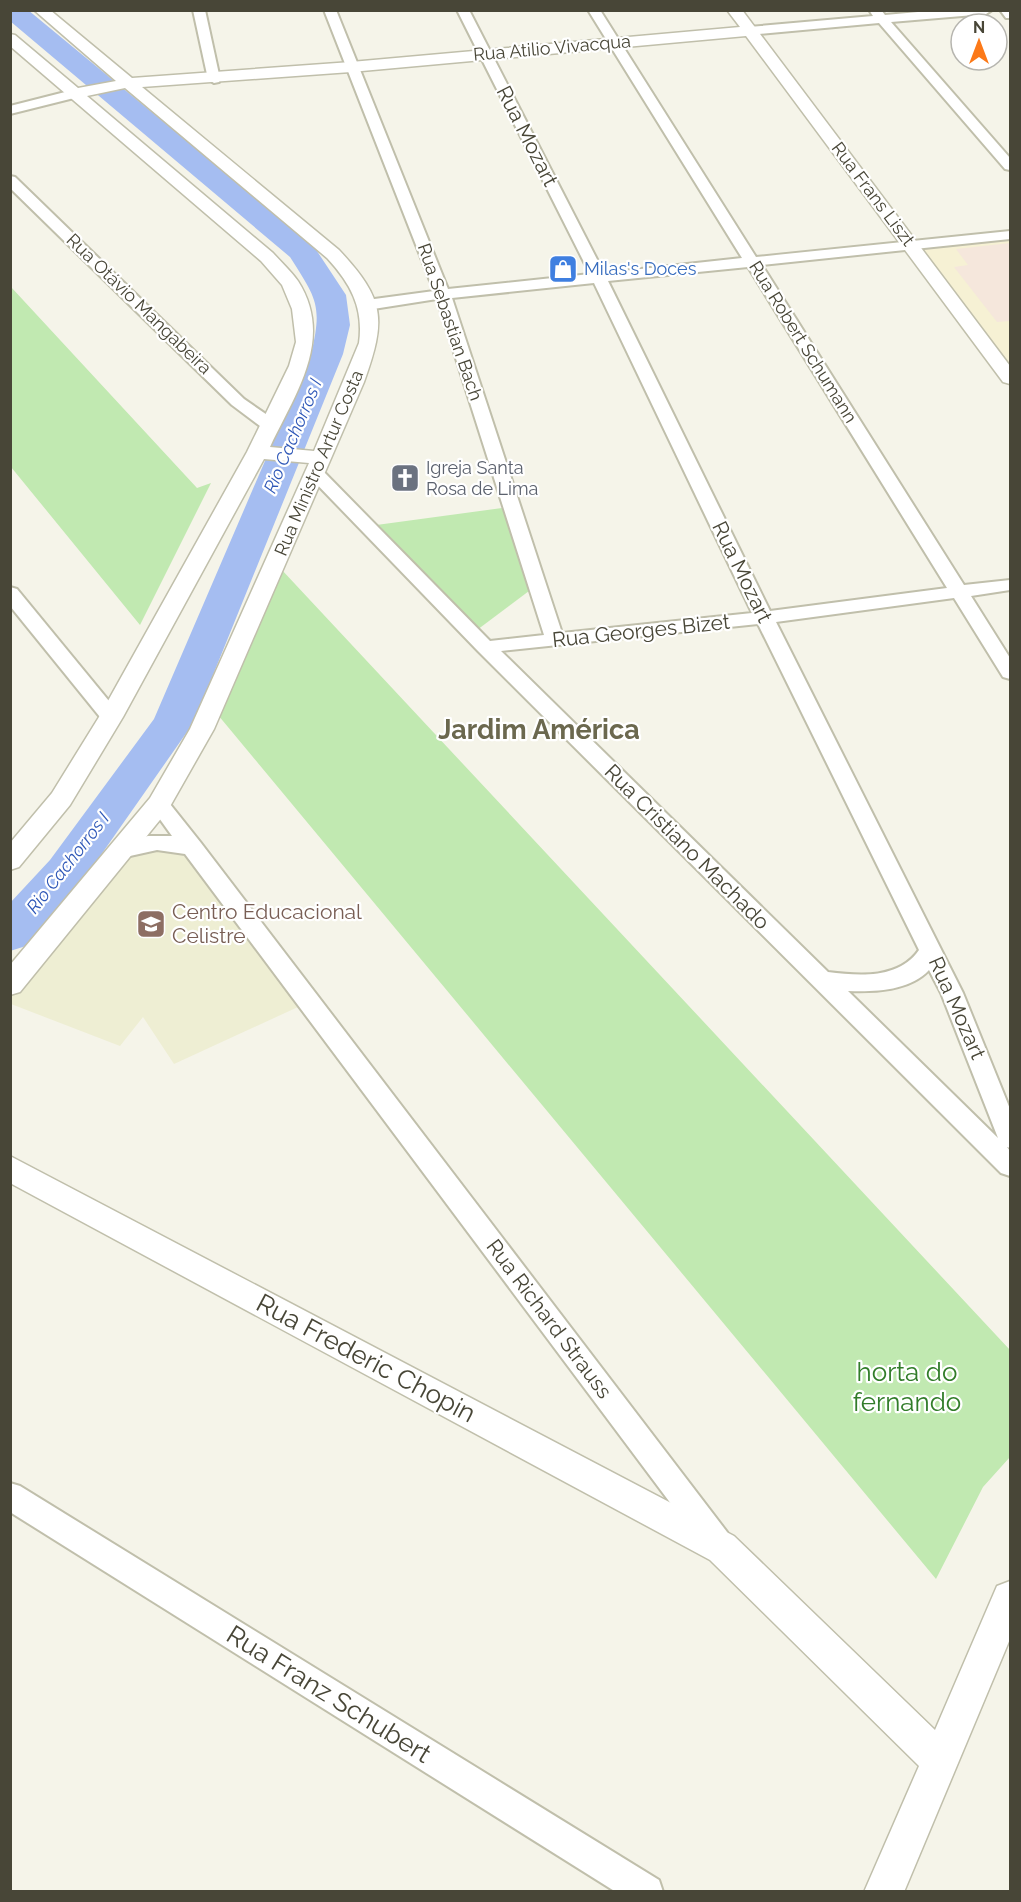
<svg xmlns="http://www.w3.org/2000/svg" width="1021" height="1902" font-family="Raleway,sans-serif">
<rect width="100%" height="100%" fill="#f5f4e9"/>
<!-- commercial -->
<polygon fill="#f6f1d4" points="1010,238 1010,369 918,249"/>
<!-- education -->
<polygon fill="#eeeed3" points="160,850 181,854 192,862 298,1007 174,1064 143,1017 120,1046 11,1004 11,986 118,863 136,853"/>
<!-- medical -->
<polygon fill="#f5e7dc" points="1010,243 1010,321 997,322 954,267 968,265 956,249"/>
<!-- green -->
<g fill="#c1e9b1">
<polygon points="11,287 197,488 211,483 140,625 11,467"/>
<polygon points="502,508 533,588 477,630 369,526"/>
<polygon points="281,569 1010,1350 1010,1457 983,1487 936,1579 218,715"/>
</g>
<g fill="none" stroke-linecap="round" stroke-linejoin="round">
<!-- river -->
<path fill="#a5bdf1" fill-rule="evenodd" d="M 10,10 L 28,10 L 313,245 L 346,295 L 350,325 L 343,354 L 194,722 L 82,882 L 26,946 L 10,951 L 10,903 L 50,860 L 154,719 L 311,354 C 323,305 316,298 290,257 L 10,21 Z"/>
<!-- minor casing -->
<g stroke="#c0bfab" stroke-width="4">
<g id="minor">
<polygon points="193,10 205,10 220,79 219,82 214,83 208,79"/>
<path d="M 324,10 L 336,10 L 448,289 L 590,274 L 457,10 L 469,10 L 604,273 L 742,258 L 588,10 L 600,10 L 756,257 L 1010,231 L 1010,239 L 762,265 L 964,585 L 1010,580 L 1010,590 L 971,596 L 1010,658 L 1010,679 L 1003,677 L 954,598 L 776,622 L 963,993 L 1010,1109 L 1010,1148 L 1007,1147 L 1010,1151 L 1010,1176 L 1001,1173 L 478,651 L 306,473 L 309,469 L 321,469 L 490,641 L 544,635 L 437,299 L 367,310 L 359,305 L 367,300 L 434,291 ZM 748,267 L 947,588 L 770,611 L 608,281 ZM 594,283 L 752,613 L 562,633 L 452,298 ZM 758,624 L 919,950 C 899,979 860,976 828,972 L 501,651 ZM 929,970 L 941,993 L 998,1138 L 848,991 C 874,992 910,991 929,970 Z"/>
<polygon points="881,10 885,15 940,10 992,10 986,14 891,22 1010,158 1010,170 1005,169 879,23 749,35 743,31 749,27 873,16 869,10"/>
<polygon points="1000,10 1010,10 1010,18 1006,18"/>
<polygon points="73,90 79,94 78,97 10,114 10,106"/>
<polygon points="10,176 15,177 244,399 276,421 278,425 276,429 264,429 232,405 10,188"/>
<polygon points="10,587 17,589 118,712 121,717 118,722 111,724 104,722 10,606"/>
<polygon points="159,797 166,799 201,843 727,1532 732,1542 727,1552 717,1556 707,1552 185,854 157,850 121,858 113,855 110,850 113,845 148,836 172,836 149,804 152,799"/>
<polygon points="10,1483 20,1486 659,1880 663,1892 616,1892 10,1512"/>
</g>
</g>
<!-- tertiary casing -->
<g stroke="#c0bfab" stroke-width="3">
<g id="tertiary">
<path d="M 34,10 L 50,10 L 132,78 L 351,62 L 740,27 L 727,10 L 742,10 L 1010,366 L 1010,384 L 1003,382 L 746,36 L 351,72 L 142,87 L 339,250 C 386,300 386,320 364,382 L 214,729 L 168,810 L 20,992 L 10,995 L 10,965 L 150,798 L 190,729 L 309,463 L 264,459 L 123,717 L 70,805 L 19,867 L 10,870 L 10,843 L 52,793 L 99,717 L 247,452 L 289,366 L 296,342 L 292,309 L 282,285 L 261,261 L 10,46 L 10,34 L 15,35 L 78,88 L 116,81 ZM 125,88 L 327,258 C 350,283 364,307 359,343 L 314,451 L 270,447 C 295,394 335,339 298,281 C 291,271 281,262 273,253 L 87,96 Z"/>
<polygon points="10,1156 734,1536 935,1730 997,1586 1010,1581 1010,1639 904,1892 864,1892 919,1766 710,1560 10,1183"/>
</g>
</g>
<!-- minor -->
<use href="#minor" fill="#fff" fill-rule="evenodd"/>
<!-- tertiary -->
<use href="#tertiary" fill="#fff" fill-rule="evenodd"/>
</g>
<!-- icons -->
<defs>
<g id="shop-square" transform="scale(1.5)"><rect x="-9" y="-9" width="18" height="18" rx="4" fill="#3f7fe0" stroke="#fff"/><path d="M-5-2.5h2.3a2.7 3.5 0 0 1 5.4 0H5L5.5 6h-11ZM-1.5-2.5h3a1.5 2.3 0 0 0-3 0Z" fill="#fff"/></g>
<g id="church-square" transform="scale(1.5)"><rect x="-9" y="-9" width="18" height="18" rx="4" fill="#6b7280" stroke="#fff"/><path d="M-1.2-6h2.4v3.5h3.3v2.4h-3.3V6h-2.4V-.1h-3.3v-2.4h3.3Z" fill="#fff"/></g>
<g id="school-square" transform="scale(1.5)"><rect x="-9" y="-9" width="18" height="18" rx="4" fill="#8d6e63" stroke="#fff"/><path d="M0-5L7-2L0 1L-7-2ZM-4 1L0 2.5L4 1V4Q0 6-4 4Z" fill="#fff"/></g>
</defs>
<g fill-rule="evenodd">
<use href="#shop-square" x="563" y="269"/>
<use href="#church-square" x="405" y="478"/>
<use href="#school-square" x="151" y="924"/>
</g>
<g text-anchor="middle" stroke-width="4.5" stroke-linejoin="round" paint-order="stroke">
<!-- far-street labels -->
<g font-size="18" fill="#484637" stroke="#fff">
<text transform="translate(552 48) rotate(-5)" y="6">Rua Atilio Vivacqua</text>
<text transform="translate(873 194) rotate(53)" y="6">Rua Frans Liszt</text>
<text transform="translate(139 304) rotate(44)" y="6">Rua Otávio Mangabeira</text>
<text transform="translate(450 322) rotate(71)" y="6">Rua Sebastian Bach</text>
<text transform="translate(803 342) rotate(58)" y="6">Rua Robert Schumann</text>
<text transform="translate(319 463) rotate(-67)" y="6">Rua Ministro Artur Costa</text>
</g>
<!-- far-shop labels -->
<g font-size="18" fill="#366cbe" stroke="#fff" text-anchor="start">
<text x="584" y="275">Milas's Doces</text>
</g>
<!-- far-water labels -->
<g font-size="18" font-style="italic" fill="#2e57b7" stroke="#fff">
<text transform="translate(293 436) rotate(-67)" y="6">Rio Cachorros I</text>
<text transform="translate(68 863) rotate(-52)" y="6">Rio Cachorros I</text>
</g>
<!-- far-worship labels -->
<g font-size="18" fill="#5b616d" stroke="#fff" text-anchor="start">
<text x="426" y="474">Igreja Santa<tspan x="426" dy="21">Rosa de Lima</tspan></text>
</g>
<!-- street labels -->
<g font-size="21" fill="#484637" stroke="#fff">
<text transform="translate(527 136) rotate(63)" y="7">Rua Mozart</text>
<text transform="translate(742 572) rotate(64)" y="7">Rua Mozart</text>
<text transform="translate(641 631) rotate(-6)" y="7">Rua Georges Bizet</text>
<text transform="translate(687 847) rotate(45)" y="7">Rua Cristiano Machado</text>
<text transform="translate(957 1008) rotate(66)" y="7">Rua Mozart</text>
<text transform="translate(549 1319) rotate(53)" y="7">Rua Richard Strauss</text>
</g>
<!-- education labels -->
<g font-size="21" fill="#785e54" stroke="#fff" text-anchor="start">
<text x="172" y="919">Centro Educacional<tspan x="172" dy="24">Celistre</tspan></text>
</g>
<!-- near-street labels -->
<g font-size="26" fill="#484637" stroke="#fff">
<text transform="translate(366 1358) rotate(28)" y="9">Rua Frederic Chopin</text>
<text transform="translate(329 1694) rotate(32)" y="9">Rua Franz Schubert</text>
</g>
<!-- near-park labels -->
<g font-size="26" fill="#317c29" stroke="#fff">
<text x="907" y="1381">horta do<tspan x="907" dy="30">fernando</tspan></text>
</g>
<!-- district labels -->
<g font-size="27" font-weight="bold" fill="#6b684e" stroke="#fff">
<text x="539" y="739">Jardim América</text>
</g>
</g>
<!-- border -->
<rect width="1021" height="1902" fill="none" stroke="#484637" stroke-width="24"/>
<!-- north arrow -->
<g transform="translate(979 42)"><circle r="28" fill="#ffffff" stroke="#b6b5af" stroke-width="1.5"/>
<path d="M0-4.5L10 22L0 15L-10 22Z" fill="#fc7918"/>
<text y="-9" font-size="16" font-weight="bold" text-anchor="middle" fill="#484637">N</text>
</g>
</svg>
